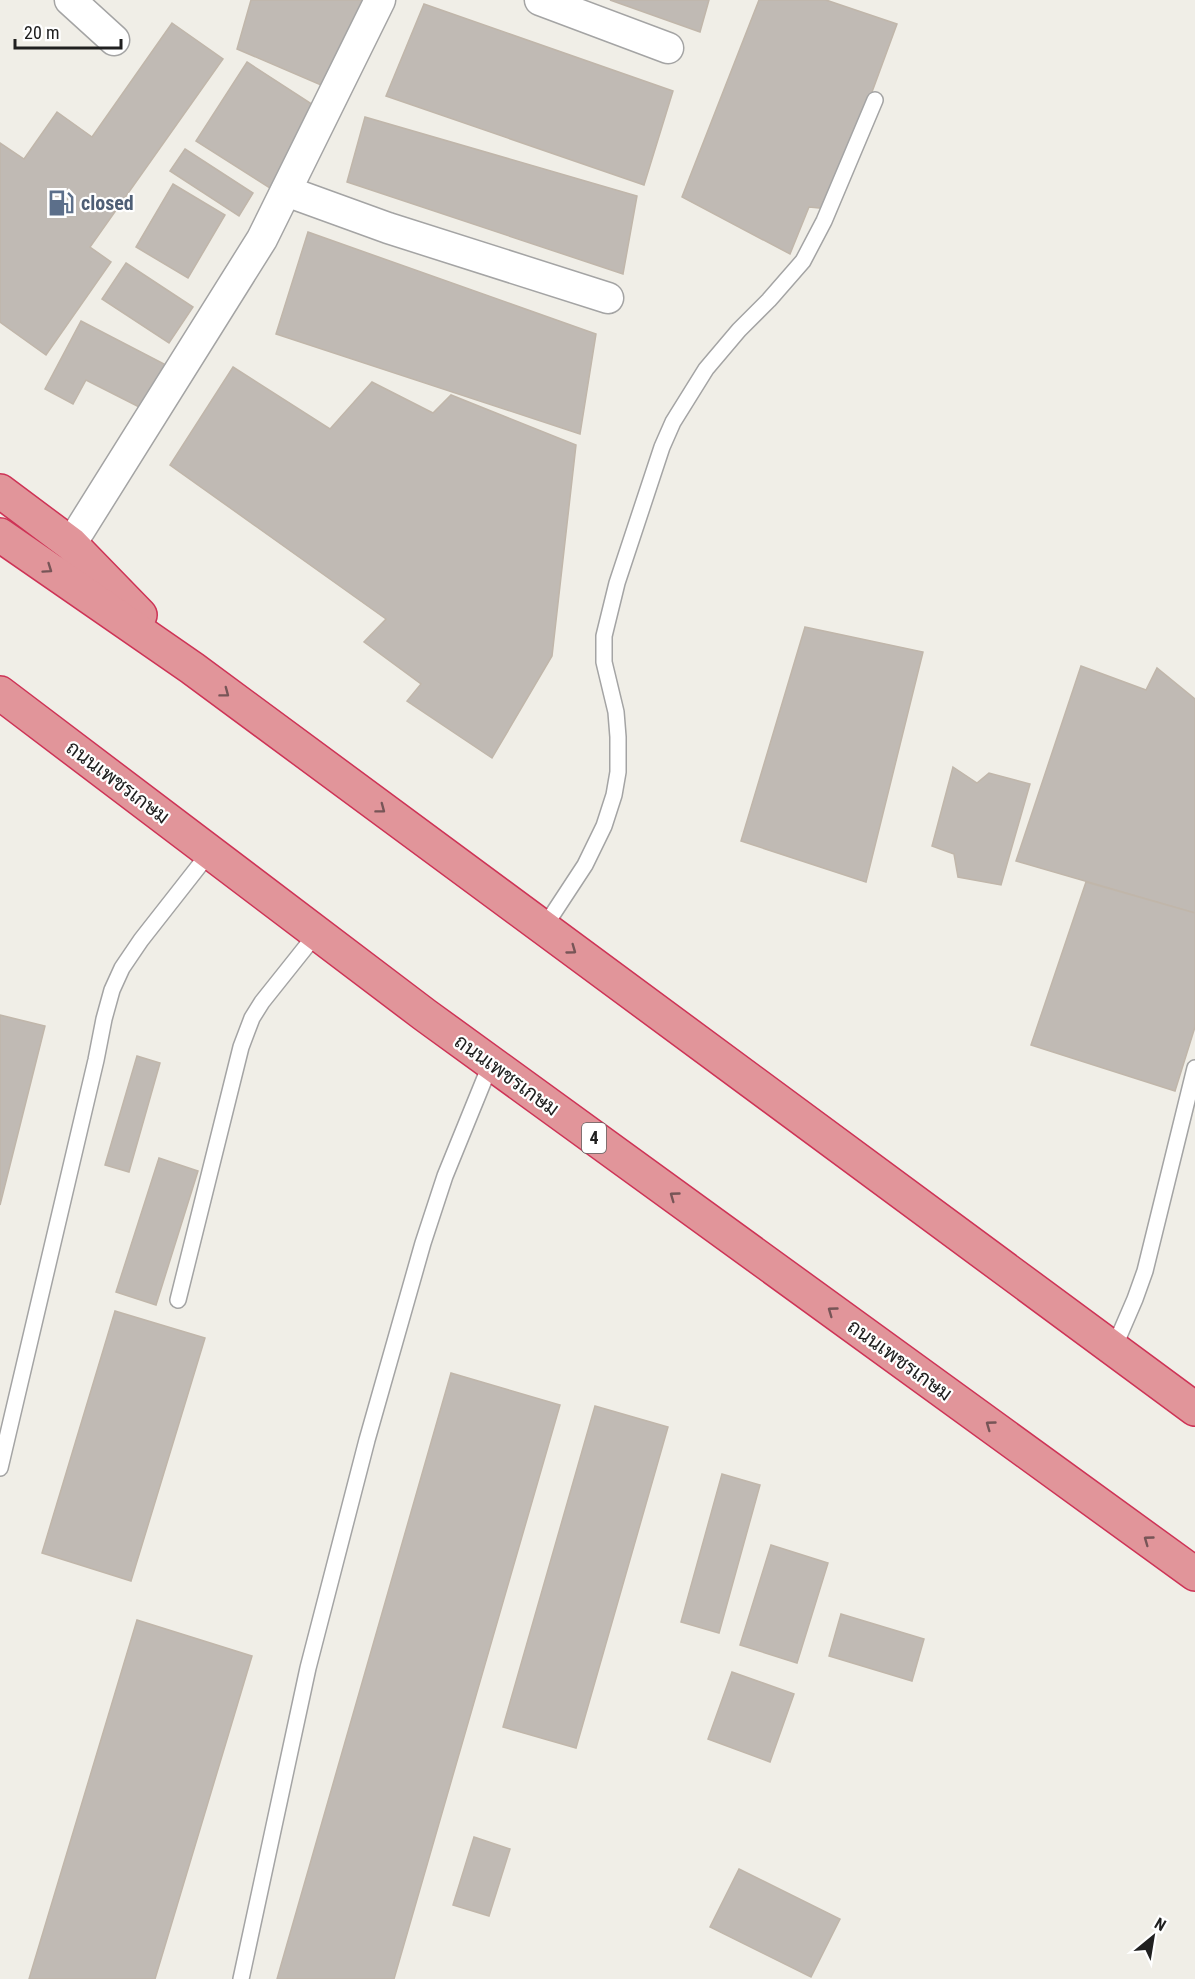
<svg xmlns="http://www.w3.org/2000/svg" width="1195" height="1979" font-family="'Roboto Condensed',Sarabun,sans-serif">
<rect width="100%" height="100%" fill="#f0eee7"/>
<!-- building -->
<g fill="#c0bab4" stroke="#c0b6aa" stroke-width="1.5">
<polygon points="251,0 364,0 335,91 237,49"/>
<polygon points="610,0 709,0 700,32"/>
<polygon points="759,0 826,0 897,24 829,209 809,207 790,254 682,197"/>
<polygon points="424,4 673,91 644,185 386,96"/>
<polygon points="172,23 223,59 90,247 111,262 46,355 0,322 0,143 24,159 57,112 92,137"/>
<polygon points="247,62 324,112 273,190 196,141"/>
<polygon points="365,117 637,196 623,274 347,182"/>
<polygon points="185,149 253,193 239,216 170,171"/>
<polygon points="173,184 225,215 188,278 136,247"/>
<polygon points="308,232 596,334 580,434 276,334"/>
<polygon points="126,263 193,307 169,343 102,299"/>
<polygon points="81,321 168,366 145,410 86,380 73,404 45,389"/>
<polygon points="233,367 330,429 372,382 433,413 451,395 576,445 552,656 492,758 407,701 421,684 364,642 386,619 170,465"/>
<polygon points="805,627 923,652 866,882 741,841"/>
<polygon points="1081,666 1146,690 1157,668 1195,699 1195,913 1016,861"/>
<polygon points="953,767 977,783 989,773 1030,784 1001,885 958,877 954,854 932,846"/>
<polygon points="1086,882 1195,913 1195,1027 1175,1091 1031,1045"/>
<polygon points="0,1015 45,1026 0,1205"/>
<polygon points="137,1056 160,1063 129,1172 105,1165"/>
<polygon points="159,1158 198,1171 156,1305 116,1292"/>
<polygon points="115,1311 205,1338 131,1581 42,1553"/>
<polygon points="451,1373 560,1405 394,1979 277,1979"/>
<polygon points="595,1406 668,1427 576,1748 503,1727"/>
<polygon points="722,1474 760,1485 719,1633 681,1622"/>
<polygon points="771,1545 828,1563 797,1663 740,1645"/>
<polygon points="841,1614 924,1639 912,1681 829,1656"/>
<polygon points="137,1620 252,1656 155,1979 29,1979"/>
<polygon points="732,1672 794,1694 770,1762 708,1739"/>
<polygon points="474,1837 510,1849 489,1916 453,1905"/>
<polygon points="739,1869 840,1919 811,1977 710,1927"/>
</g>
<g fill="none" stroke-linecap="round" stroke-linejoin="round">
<!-- lane casing -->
<g stroke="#a4a4a4" stroke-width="18">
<g id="lane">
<polyline points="543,929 585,865 604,826 614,795 618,772 618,737 616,712 604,662 604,636 617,583 662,447 673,422 706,369 739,330 769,300 803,261 824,221 875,100"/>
<polyline points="178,1300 241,1047 252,1018 262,1002 317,933"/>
<polyline points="1113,1350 1135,1299 1145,1271 1195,1068"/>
<polyline points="0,1468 96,1060 104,1019 112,990 122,968 141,940 210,852"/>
<polyline points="241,1979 308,1668 367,1440 423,1243 445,1176 491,1063"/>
</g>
</g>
<!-- street casing -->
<g stroke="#a4a4a4" stroke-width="33">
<g id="street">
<polyline points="70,0 114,40"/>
<polyline points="540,0 668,48"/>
<polyline points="286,191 388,228 608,298"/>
<polyline points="71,544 262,239 380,0"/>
</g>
</g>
<!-- highway casing -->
<g stroke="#ce3356" stroke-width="36">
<g id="highway">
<polyline points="0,491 71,544 140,615"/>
<polyline points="0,535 192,668 1195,1409"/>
<polyline points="0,693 425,1015 1195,1574"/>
</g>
</g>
<!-- lane -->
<use href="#lane" stroke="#fff" stroke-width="15"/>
<!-- street -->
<use href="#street" stroke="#fff" stroke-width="30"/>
<!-- highway -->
<use href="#highway" stroke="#e1959a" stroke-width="33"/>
</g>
<!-- one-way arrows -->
<defs><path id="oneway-chevron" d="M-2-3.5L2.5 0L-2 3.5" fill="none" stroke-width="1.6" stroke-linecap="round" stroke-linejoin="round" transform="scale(1.5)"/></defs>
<g stroke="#775557">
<use href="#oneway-chevron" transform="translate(48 569) rotate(35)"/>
<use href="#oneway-chevron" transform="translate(225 693) rotate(37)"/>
<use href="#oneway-chevron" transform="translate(381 809) rotate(37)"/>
<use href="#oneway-chevron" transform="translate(572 950) rotate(36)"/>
<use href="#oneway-chevron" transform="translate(674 1196) rotate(-144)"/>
<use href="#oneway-chevron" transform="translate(832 1311) rotate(-144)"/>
<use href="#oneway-chevron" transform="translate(990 1425) rotate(-144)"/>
<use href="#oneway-chevron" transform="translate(1148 1540) rotate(-144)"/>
</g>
<!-- icons -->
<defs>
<g id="fuel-bare" transform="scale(2.07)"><path d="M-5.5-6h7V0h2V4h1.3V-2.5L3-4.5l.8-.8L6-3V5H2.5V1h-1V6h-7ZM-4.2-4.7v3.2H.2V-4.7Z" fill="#5c6f8a" stroke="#fff" stroke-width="2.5" paint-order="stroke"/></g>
</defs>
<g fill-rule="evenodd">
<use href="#fuel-bare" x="61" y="203"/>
</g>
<g text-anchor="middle" stroke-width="4.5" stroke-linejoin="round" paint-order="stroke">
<!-- shield labels -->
<rect fill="#fff" stroke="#636363" stroke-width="1.5" x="582" y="1123" width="24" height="30" rx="4.5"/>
<g font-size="18" font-weight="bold" fill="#202020">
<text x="594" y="1144">4</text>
</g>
<!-- service labels -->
<g font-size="20" font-weight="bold" fill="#4e5e75" stroke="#fff" text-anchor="start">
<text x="81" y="210">closed</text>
</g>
<!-- street labels -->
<g font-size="20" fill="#202020" stroke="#fff">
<text transform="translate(118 782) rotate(37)" y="7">ถนนเพชรเกษม</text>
<text transform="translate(507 1075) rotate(36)" y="7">ถนนเพชรเกษม</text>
<text transform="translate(900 1360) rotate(36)" y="7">ถนนเพชรเกษม</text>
</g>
</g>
<!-- north arrow -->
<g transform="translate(1153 1937) rotate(30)" stroke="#ffffff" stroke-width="4.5" paint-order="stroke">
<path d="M0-4.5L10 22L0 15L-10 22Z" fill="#202020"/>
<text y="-9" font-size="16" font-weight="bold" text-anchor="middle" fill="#202020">N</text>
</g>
<!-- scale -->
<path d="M15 39v9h106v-9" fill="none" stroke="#202020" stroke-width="3"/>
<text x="24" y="39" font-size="18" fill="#202020" stroke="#ffffff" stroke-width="4.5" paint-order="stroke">20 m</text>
</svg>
